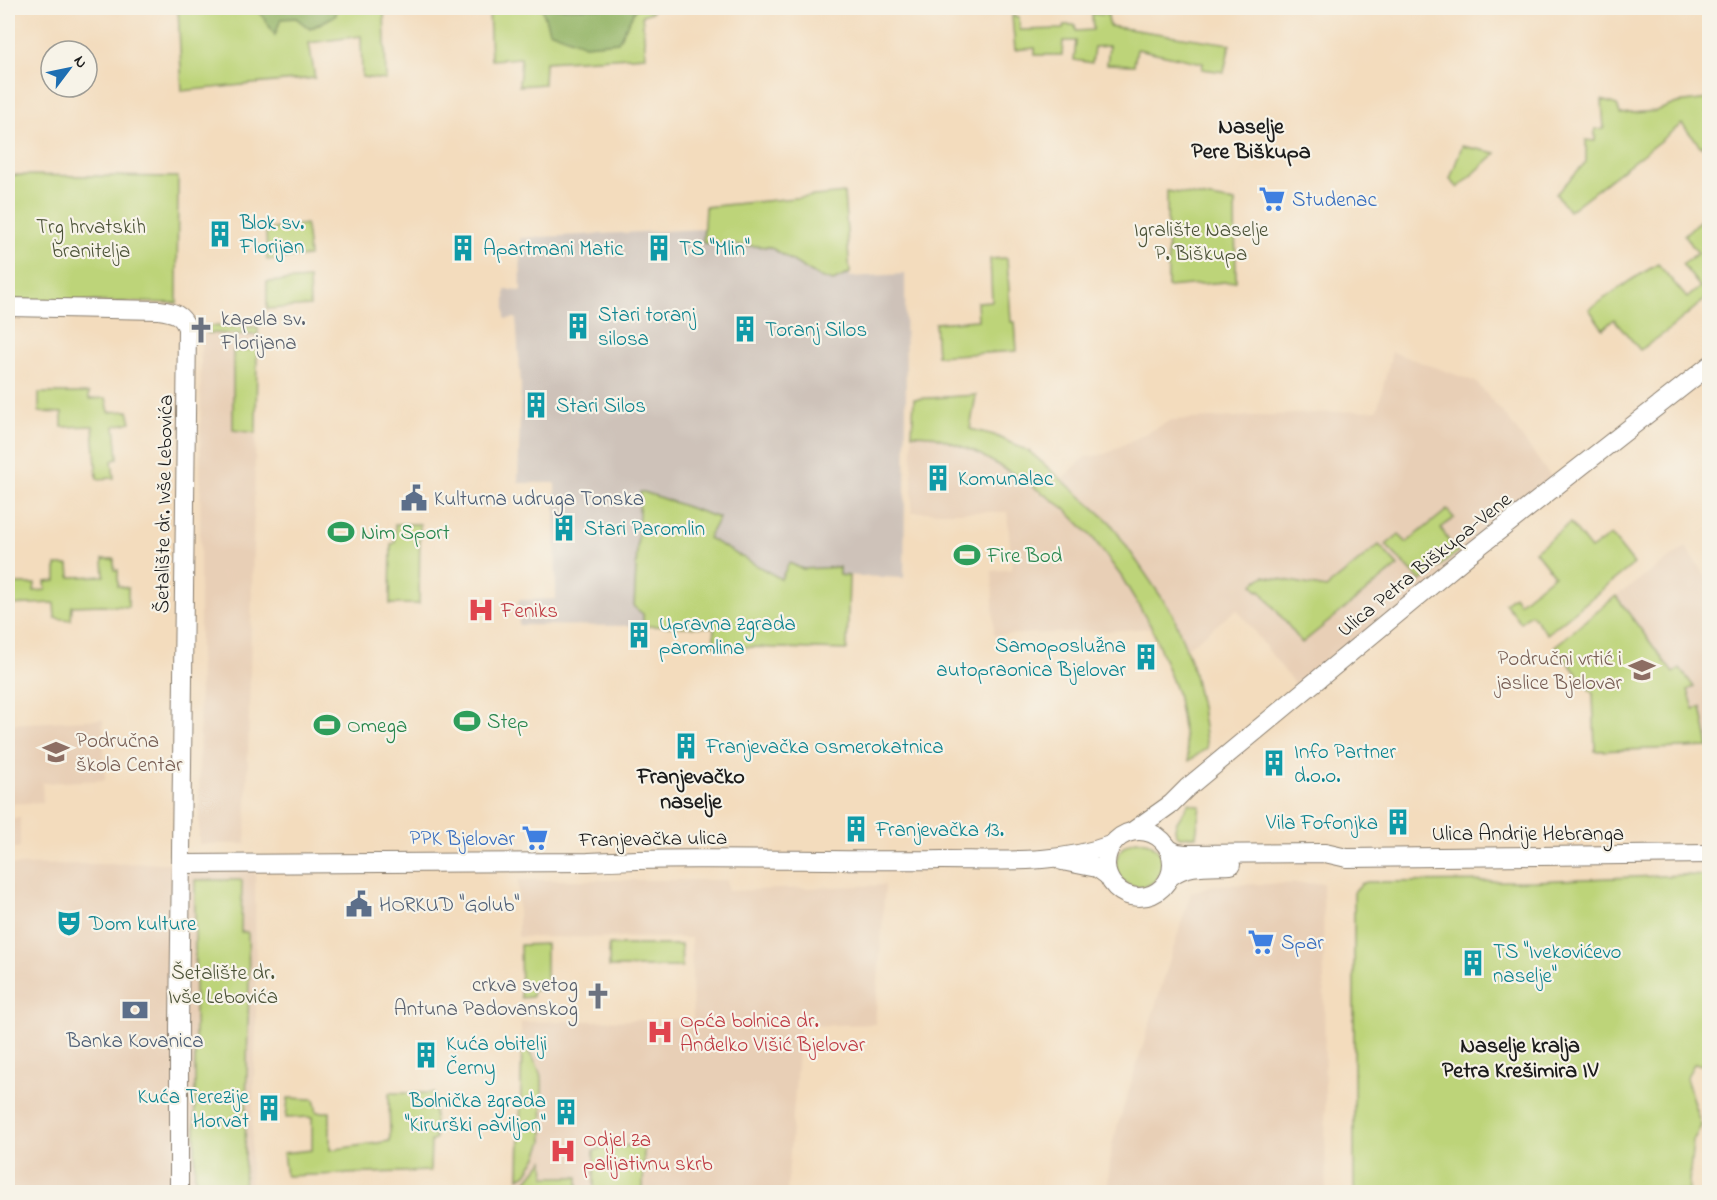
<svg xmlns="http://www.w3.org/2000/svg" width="1717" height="1200" font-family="'Indie Flower',sans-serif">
<rect width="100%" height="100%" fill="#f7f3e8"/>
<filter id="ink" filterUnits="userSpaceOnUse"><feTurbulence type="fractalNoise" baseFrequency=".0167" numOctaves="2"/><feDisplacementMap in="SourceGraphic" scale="12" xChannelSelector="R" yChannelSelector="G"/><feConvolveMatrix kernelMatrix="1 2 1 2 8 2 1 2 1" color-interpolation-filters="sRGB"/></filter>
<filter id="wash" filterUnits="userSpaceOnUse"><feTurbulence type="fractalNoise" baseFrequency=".008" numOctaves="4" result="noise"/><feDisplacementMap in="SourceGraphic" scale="24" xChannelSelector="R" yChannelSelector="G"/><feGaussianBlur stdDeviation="1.35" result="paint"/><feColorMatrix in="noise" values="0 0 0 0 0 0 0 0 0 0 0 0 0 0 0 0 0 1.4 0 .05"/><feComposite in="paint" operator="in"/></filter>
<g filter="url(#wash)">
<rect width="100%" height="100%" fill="#f3dcbd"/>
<!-- built -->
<g fill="#e8cfb6">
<polygon points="201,333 258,335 246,844 199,844"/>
<polygon points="1392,352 1476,382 1509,420 1557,485 1302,694 1237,609 1186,649 1173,614 1110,522 1062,479 1085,457 1105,454 1172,420 1377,410"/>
<polygon points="912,434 931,435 974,451 1022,479 1064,508 1093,538 1121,576 1152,628 1106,631 994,635 992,571 1012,569 1007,512 912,512"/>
<polygon points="1686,547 1709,582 1709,747 1595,751 1593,694 1555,646 1616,596"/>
<polygon points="103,719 105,780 42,783 43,802 8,804 8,724"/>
<polygon points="8,811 8,818 20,818 20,848 8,848"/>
<polygon points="255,862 256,1024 250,1192 8,1192 8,865"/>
<polygon points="518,880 727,880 728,891 885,885 875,1024 800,1026 787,1192 517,1192 521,1022 693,1019 691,938 518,937"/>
<polygon points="1323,883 1326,1192 1107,1192 1112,1144 1191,892 1213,885"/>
</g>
<!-- industrial -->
<polygon fill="#cec2b9" points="844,193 850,277 905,274 906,414 904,578 839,575 838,567 803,569 789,563 781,580 707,538 718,518 641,492 643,626 519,625 518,600 556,599 555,483 518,483 521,385 516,318 505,319 505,290 521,291 520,238 703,229 705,207"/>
<!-- green -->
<g fill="#bdd479" stroke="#6c784a" stroke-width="1.5">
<polygon points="178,8 384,8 386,80 362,77 361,36 309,43 315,78 182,91"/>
<polygon points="489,8 652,8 652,12 642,15 646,56 545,62 544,84 519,86 521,58 491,60"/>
<polygon points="1092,14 1108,15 1109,26 1230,44 1224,72 1202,69 1203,63 1137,49 1134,65 1107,64 1109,46 1094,47 1092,63 1074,60 1076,41 1063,41 1062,55 1035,55 1035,48 1015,50 1012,16 1019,17 1020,30 1063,29 1064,25 1075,25 1076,31 1093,30"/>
<polygon points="1708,99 1709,139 1701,147 1682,124 1569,211 1556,194 1586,162 1586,140 1595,141 1595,129 1604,129 1602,100 1617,105 1620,114 1656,111 1677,103"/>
<polygon points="1462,146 1496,153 1458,188 1450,179"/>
<polygon points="8,175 178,177 177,303 8,300"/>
<polygon points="1167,191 1235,202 1236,281 1168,287"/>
<polygon points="844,193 850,273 833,281 817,276 770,247 703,243 705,207"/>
<polygon points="1709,212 1709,282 1706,285 1709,291 1709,296 1666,332 1640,350 1614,319 1603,329 1589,309 1631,280 1658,264 1687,298 1700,287 1682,264 1698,253 1684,235"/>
<polygon points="306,224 309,256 267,260 266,230"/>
<polygon points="1007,258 1011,322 1015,322 1017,351 937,356 935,323 978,320 977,302 992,301 990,259"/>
<polygon points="309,279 310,306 267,309 267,282"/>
<polygon points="207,326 258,327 258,335 207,333"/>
<polygon points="257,349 256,433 233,430 233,351"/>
<polygon points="39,393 89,393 89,399 106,398 109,412 128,411 131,422 115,426 118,458 112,461 114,478 97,479 93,426 62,427 62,413 39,412"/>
<polygon points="976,395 970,429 994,435 1030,452 1110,522 1173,614 1192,665 1201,707 1207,748 1189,761 1177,693 1152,628 1121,576 1093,538 1064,508 1022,479 974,451 931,435 912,434 914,399"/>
<polygon points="640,492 644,492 719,518 708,538 781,579 789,563 803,569 839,567 839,575 849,576 847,650 714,646 714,627 643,626 643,614 634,607"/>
<polygon points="1447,510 1454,518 1441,528 1452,547 1458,552 1421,581 1386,545 1399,534 1406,543"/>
<polygon points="1570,523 1591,549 1611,535 1634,564 1547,634 1531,614 1520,622 1505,603 1514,596 1519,603 1554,575 1535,551"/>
<polygon points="395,524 420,524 419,604 390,604 391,544 395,543"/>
<polygon points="1379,545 1398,566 1302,643 1260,590 1258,591 1253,584 1264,576 1326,588"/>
<polygon points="103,559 114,559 114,570 118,570 118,586 128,588 128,607 103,605 72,606 71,620 55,618 54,603 8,605 8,584 35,584 34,591 46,590 45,582 56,581 56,565 69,565 70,577 104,576"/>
<polygon points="1616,596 1673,673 1680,668 1694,687 1688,690 1694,709 1701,707 1709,747 1595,751 1593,694 1555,646"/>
<polygon points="1189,803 1200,806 1196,836 1180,837 1176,834 1175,828 1177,822"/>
<circle cx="1139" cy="864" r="23"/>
<polygon points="1683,875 1710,876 1709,1065 1694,1064 1686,1078 1701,1126 1693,1141 1688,1192 1354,1192 1354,892 1361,884 1367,882 1535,881"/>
<polygon points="195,880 242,880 241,932 247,932 248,934 249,984 244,1192 195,1192"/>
<polygon points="546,944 546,990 533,990 532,997 521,998 520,945"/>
<polygon points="609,945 681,945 682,967 609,967"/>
<polygon points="522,1042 536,1063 542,1079 543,1141 537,1157 526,1174 519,1178"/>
<polygon points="389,1093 434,1093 435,1140 431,1141 430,1171 286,1176 283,1153 312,1150 312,1117 286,1118 288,1098 314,1099 317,1112 330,1112 330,1150 390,1141"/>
<polygon points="607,1146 644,1146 643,1192 594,1192 594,1151"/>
<polygon points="544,1160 545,1177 578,1177 578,1192 521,1192 521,1188"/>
</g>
<!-- forest -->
<g fill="#96b669" stroke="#596942" stroke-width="1.5">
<polygon points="257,8 336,8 336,15 310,29 296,18 281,19 275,35"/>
<polygon points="542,8 636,8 618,42 585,45 549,31"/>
</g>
</g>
<g filter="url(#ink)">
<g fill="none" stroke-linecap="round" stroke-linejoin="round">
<!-- major casing -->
<g stroke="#887c6c" stroke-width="20">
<g id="major">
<path d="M 8,307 L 159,310 C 173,312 182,314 187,328 L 179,1027 L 179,1192"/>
<circle cx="1139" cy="864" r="33"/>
<polyline points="1133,831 1171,804 1187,788 1468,555 1710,365"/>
<polyline points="1169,849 1177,853 1185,854 1325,853 1347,858 1710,854"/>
<polyline points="1062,861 1097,868 1108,876"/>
<path d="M 182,864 L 588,862 C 706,856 824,862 942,860 C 999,860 1058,865 1113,844"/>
<path d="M 1170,877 C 1187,863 1210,866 1231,865"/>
</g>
</g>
<!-- major -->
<use href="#major" stroke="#fff" stroke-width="18"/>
</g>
</g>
<!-- icons -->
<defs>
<g id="supermarket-bare" transform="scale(2.07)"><path d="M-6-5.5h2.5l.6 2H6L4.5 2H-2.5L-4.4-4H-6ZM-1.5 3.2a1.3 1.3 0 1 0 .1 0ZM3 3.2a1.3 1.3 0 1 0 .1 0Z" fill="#3f7fe0" stroke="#f7f3e8" stroke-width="2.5" paint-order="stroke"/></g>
<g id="building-bare" transform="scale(2.07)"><path d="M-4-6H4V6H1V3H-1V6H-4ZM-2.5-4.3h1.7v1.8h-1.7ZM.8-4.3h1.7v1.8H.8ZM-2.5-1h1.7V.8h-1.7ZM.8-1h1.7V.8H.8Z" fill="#0f9aa8" stroke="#f7f3e8" stroke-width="2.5" paint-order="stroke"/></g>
<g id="church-bare" transform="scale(2.07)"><path d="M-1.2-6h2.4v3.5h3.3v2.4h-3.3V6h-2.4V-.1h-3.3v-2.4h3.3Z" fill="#6b7280" stroke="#f7f3e8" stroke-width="2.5" paint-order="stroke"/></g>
<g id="civic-bare" transform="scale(2.07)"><path d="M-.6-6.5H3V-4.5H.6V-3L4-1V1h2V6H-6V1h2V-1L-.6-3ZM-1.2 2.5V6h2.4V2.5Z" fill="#5c6f8a" stroke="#f7f3e8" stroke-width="2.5" paint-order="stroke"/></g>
<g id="stadium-bare" transform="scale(2.07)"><path d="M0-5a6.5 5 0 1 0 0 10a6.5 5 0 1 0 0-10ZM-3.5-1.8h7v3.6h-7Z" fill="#2e9e5b" stroke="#f7f3e8" stroke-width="2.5" paint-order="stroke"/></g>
<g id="hospital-bare" transform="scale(2.07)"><path d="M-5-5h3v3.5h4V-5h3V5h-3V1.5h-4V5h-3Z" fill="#e0444e" stroke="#f7f3e8" stroke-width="2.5" paint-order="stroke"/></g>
<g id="school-bare" transform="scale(2.07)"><path d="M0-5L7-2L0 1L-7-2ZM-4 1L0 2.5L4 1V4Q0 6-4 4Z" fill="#8d6e63" stroke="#f7f3e8" stroke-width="2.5" paint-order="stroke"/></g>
<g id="theatre-bare" transform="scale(2.07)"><path d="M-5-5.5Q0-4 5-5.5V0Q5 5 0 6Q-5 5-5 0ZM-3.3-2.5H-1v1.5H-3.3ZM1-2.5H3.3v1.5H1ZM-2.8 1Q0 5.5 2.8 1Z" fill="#0f9aa8" stroke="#f7f3e8" stroke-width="2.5" paint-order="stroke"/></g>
<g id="bank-bare" transform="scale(2.07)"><path d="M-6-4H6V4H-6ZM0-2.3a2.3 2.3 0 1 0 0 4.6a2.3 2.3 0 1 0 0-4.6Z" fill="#5c6f8a" stroke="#f7f3e8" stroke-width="2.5" paint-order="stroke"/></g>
</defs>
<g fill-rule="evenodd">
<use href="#supermarket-bare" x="1272" y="199"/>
<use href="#building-bare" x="220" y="234"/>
<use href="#building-bare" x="463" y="248"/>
<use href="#building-bare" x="659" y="248"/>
<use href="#building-bare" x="578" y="326"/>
<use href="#building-bare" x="745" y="329"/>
<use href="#church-bare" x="201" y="330"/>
<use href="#building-bare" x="536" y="405"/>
<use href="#building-bare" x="938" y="478"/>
<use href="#civic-bare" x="414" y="498"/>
<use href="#building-bare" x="564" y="528"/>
<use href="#stadium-bare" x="341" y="532"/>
<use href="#stadium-bare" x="967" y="555"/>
<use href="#hospital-bare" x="481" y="610"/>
<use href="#building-bare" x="639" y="635"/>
<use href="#building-bare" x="1146" y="657"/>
<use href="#school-bare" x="1642" y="670"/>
<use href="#stadium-bare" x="467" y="721"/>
<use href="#stadium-bare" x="327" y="725"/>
<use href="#building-bare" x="686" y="746"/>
<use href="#school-bare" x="56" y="752"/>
<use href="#building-bare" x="1274" y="763"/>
<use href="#building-bare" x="1398" y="822"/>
<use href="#building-bare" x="856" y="829"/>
<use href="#supermarket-bare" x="535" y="838"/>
<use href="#civic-bare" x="359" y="904"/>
<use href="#theatre-bare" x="69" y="923"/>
<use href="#supermarket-bare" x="1261" y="942"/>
<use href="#building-bare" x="1473" y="963"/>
<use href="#church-bare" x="598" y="996"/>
<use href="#bank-bare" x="135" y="1010"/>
<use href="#hospital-bare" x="660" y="1032"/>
<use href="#building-bare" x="426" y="1055"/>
<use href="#building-bare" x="269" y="1108"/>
<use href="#building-bare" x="566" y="1112"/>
<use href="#hospital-bare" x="563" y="1151"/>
</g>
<g text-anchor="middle" stroke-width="4.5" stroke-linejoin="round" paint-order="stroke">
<!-- shop labels -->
<g font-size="21" fill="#366cbe" stroke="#f7f3e8" text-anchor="start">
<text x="1292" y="206">Studenac</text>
<text x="515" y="845" text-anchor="end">PPK Bjelovar</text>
<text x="1281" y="949">Spar</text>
</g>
<!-- culture labels -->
<g font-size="21" fill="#0d838f" stroke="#f7f3e8" text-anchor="start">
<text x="240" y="229">Blok sv.<tspan x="240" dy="24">Florijan</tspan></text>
<text x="483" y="255">Apartmani Matic</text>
<text x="679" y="255">TS "Mlin"</text>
<text x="598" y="321">Stari toranj<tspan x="598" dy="24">silosa</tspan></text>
<text x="765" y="336">Toranj Silos</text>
<text x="556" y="412">Stari Silos</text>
<text x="958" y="485">Komunalac</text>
<text x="584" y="535">Stari Paromlin</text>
<text x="659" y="630">Upravna zgrada<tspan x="659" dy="24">paromlina</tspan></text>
<text x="1126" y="652" text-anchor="end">Samoposlužna<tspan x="1126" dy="24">autopraonica Bjelovar</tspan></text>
<text x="706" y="753">Franjevačka Osmerokatnica</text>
<text x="1294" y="758">Info Partner<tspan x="1294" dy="24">d.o.o.</tspan></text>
<text x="1378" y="829" text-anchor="end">Vila Fofonjka</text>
<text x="876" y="836">Franjevačka 13.</text>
<text x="89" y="930">Dom kulture</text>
<text x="1493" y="958">TS "Ivekovićevo<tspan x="1493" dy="24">naselje"</tspan></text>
<text x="446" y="1050">Kuća obitelji<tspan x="446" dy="24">Černy</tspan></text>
<text x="249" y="1103" text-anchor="end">Kuća Terezije<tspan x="249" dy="24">Horvat</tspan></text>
<text x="546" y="1107" text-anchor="end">Bolnička zgrada<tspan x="546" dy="24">"Kirurški paviljon"</tspan></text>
</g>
<!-- park labels -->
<g font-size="21" fill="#4c5338" stroke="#f7f3e8">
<text x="91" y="233">Trg hrvatskih<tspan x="91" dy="24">branitelja</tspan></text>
<text x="1201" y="236">Igralište Naselje<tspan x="1201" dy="24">P. Biškupa</tspan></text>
<text x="223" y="979">Šetalište dr.<tspan x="223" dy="24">Ivše Lebovića</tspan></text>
</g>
<!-- worship labels -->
<g font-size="21" fill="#5b616d" stroke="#f7f3e8" text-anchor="start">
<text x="221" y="325">kapela sv.<tspan x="221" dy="24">Florijana</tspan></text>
<text x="578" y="991" text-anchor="end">crkva svetog<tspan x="578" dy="24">Antuna Padovanskog</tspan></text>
</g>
<!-- service labels -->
<g font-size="21" fill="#4e5e75" stroke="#f7f3e8" text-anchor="start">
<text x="434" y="505">Kulturna udruga Tonska</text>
<text x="379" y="911">HORKUD "Golub"</text>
<text x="135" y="1047" text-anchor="middle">Banka Kovanica</text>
</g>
<!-- street labels -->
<g font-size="21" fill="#1c1c1c" stroke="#f7f3e8">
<text transform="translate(163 504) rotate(-89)" y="7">Šetalište dr. Ivše Lebovića</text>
<text transform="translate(1424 564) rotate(-39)" y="7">Ulica Petra Biškupa-Vene</text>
<text x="1528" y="840">Ulica Andrije Hebranga</text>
<text transform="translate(653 838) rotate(-1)" y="7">Franjevačka ulica</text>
</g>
<!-- leisure labels -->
<g font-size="21" fill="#27864d" stroke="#f7f3e8" text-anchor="start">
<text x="361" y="539">Nim Sport</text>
<text x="987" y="562">Fire Bod</text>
<text x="487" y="728">Step</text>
<text x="347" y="732">Omega</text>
</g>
<!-- health labels -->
<g font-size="21" fill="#be3a42" stroke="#f7f3e8" text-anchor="start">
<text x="501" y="617">Feniks</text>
<text x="680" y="1027">Opća bolnica dr.<tspan x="680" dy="24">Anđelko Višić Bjelovar</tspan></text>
<text x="583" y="1146">Odjel za<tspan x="583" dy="24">palijativnu skrb</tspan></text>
</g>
<!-- education labels -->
<g font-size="21" fill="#785e54" stroke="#f7f3e8" text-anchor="end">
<text x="1622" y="665">Područni vrtić i<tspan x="1622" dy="24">jaslice Bjelovar</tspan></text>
<text x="76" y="747" text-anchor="start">Područna<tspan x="76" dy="24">škola Centar</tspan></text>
</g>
<!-- neighbourhood labels -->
<g font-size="22" font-weight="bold" fill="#1c1c1c" stroke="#f7f3e8">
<text x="1251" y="133">Naselje<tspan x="1251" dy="25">Pere Biškupa</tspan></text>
<text x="691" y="783">Franjevačko<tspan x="691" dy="25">naselje</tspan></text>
<text x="1520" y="1052">Naselje kralja<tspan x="1520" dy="25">Petra Krešimira IV</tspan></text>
</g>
</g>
<!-- margin -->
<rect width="1717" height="1200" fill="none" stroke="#f7f3e8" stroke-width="30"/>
<!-- north arrow -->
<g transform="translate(69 69) rotate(58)"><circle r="28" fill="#f7f3e8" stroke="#9f9d96" stroke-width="1.5"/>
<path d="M0-4.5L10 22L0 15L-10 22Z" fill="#1f6fb2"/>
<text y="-9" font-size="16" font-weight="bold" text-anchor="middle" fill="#1c1c1c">N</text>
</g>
</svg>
